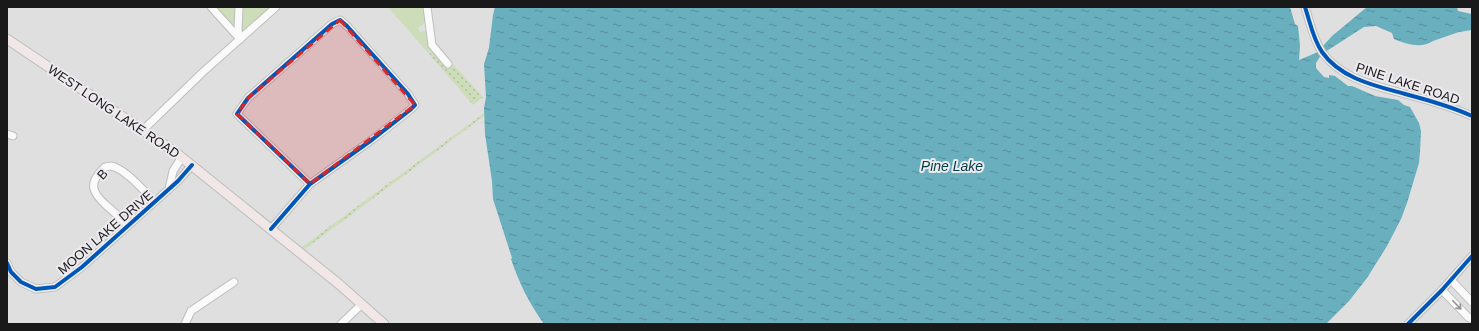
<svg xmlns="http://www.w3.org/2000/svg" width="1479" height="331" font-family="Helvetica,sans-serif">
<defs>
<pattern id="park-dots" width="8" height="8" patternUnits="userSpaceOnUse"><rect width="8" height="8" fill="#ceddb9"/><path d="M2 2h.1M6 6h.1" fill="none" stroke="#b0bd9e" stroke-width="1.8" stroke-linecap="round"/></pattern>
<pattern id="water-ripples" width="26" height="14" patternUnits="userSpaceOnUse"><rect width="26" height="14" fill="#69afbd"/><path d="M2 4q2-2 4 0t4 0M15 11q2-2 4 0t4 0" fill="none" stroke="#568e99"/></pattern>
</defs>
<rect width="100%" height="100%" fill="#dfdfe0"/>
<!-- green -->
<g fill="#ceddb9">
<polygon points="214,7 236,7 236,21 234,25 230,24"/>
<polygon points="242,7 271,7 242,32 241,30"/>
<polygon points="388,7 424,7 426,22 418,28 420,32 427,31 430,50 429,54"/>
</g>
<!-- park -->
<g fill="url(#park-dots)">
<polygon points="437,47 483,97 473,105 429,54"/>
<polygon points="487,111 487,114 305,249 302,247"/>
</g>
<!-- water -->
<g fill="url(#water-ripples)">
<path d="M 495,7 L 1290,7 L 1295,24 L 1298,26 L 1300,46 L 1299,60 L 1318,52 L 1321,55 L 1316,63 L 1316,68 L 1324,77 L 1329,78 L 1329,75 L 1335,76 L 1348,86 L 1352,86 L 1375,96 L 1398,100 L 1404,105 L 1410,107 L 1419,123 L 1421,131 L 1420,152 L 1419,163 L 1407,203 L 1401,219 L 1387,246 L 1367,278 L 1349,301 L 1326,324 L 544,324 C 529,303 519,283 511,259 L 512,258 L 493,199 L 492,181 L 485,134 L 484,108 L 486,97 L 484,64 L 489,48 L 493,15 Z"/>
<path d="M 1367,7 L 1457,7 L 1458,11 L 1472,14 L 1472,30 L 1459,32 L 1433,41 C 1421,49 1406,44 1394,39 L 1392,33 L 1376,26 L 1364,27 L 1325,52 L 1322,47 L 1332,36 Z"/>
</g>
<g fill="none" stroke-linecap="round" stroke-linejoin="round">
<!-- minor casing -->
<g stroke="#bdbdbe" stroke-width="9">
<g id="minor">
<polyline points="211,7 240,39"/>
<polyline points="239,7 238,30 240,39"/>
<polyline points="427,7 432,45 448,64"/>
<path d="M 1305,7 C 1310,22 1313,39 1322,52 C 1341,79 1376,86 1405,94 C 1428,100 1450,106 1472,116"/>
<polyline points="143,130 203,72 276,7"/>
<polyline points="7,134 13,136"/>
<polyline points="169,189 173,171 182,157"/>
<path d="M 128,225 C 121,218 114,212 107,206 C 91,192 88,183 105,167 C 107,167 109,166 111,166 C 124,168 146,192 154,202"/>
<polyline points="271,229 310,184 373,139 410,110 415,105 408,94 347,26 340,20 332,24 248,98 237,114 310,184"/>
<polyline points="7,263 11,272 21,282 36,289 55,287 82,267 178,181 192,165"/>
<polyline points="1451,280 1472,302"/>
<polyline points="1442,290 1468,317 1472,319"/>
<polyline points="185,324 191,311 234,282"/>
<polyline points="341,324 362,304"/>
<polyline points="1408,324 1442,290 1472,256"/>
</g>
</g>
<!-- major casing -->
<g stroke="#bdbdbd" stroke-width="11">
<polyline id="major" points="7,39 175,152 340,285 384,324"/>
</g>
<!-- minor -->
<use href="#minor" stroke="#fafafa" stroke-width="7"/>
<!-- major -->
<use href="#major" stroke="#f1e7e7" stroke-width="9"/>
<!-- cycleway casing -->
<g stroke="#edebef" stroke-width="6">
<g id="cycleway">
<path d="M 1305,7 C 1310,22 1313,39 1322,52 C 1341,79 1376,86 1405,94 C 1428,100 1450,106 1472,116"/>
<polyline points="271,229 310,184 373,139 410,110 415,105 408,94 347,26 340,20 332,24 248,98 237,114 310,184"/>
<polyline points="7,263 11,272 21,282 36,289 55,287 82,267 178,181 192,165"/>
<polyline points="1408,324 1442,290 1472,256"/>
</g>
</g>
<!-- cycleway -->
<use href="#cycleway" stroke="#0057b8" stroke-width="4"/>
</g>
<!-- one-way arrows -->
<defs><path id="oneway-shaft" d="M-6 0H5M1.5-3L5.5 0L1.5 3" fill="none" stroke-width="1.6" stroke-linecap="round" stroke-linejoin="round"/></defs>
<use stroke="#959595" href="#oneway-shaft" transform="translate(1457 305) rotate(46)"/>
<!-- marked area -->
<path fill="#d62828" fill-opacity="0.2" stroke="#d62828" stroke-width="3" stroke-dasharray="8 5" stroke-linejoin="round" d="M 340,20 L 415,105 L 310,184 L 237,114 L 248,98 Z"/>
<g text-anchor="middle" stroke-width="4" stroke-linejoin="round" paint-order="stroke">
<!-- street labels -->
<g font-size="13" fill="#1a191a" stroke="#edebef">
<text transform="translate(1408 83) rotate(18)" y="5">PINE LAKE ROAD</text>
<text transform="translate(114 111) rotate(34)" y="5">WEST LONG LAKE ROAD</text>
<text transform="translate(102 174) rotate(-47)" y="5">B</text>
<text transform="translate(105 232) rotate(-41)" y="5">MOON LAKE DRIVE</text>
</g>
<!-- water labels -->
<g font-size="14" font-style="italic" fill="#003d47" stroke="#edebef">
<text x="952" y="171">Pine Lake</text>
</g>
</g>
<!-- border -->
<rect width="1479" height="331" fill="none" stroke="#1a191a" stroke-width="16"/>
</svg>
